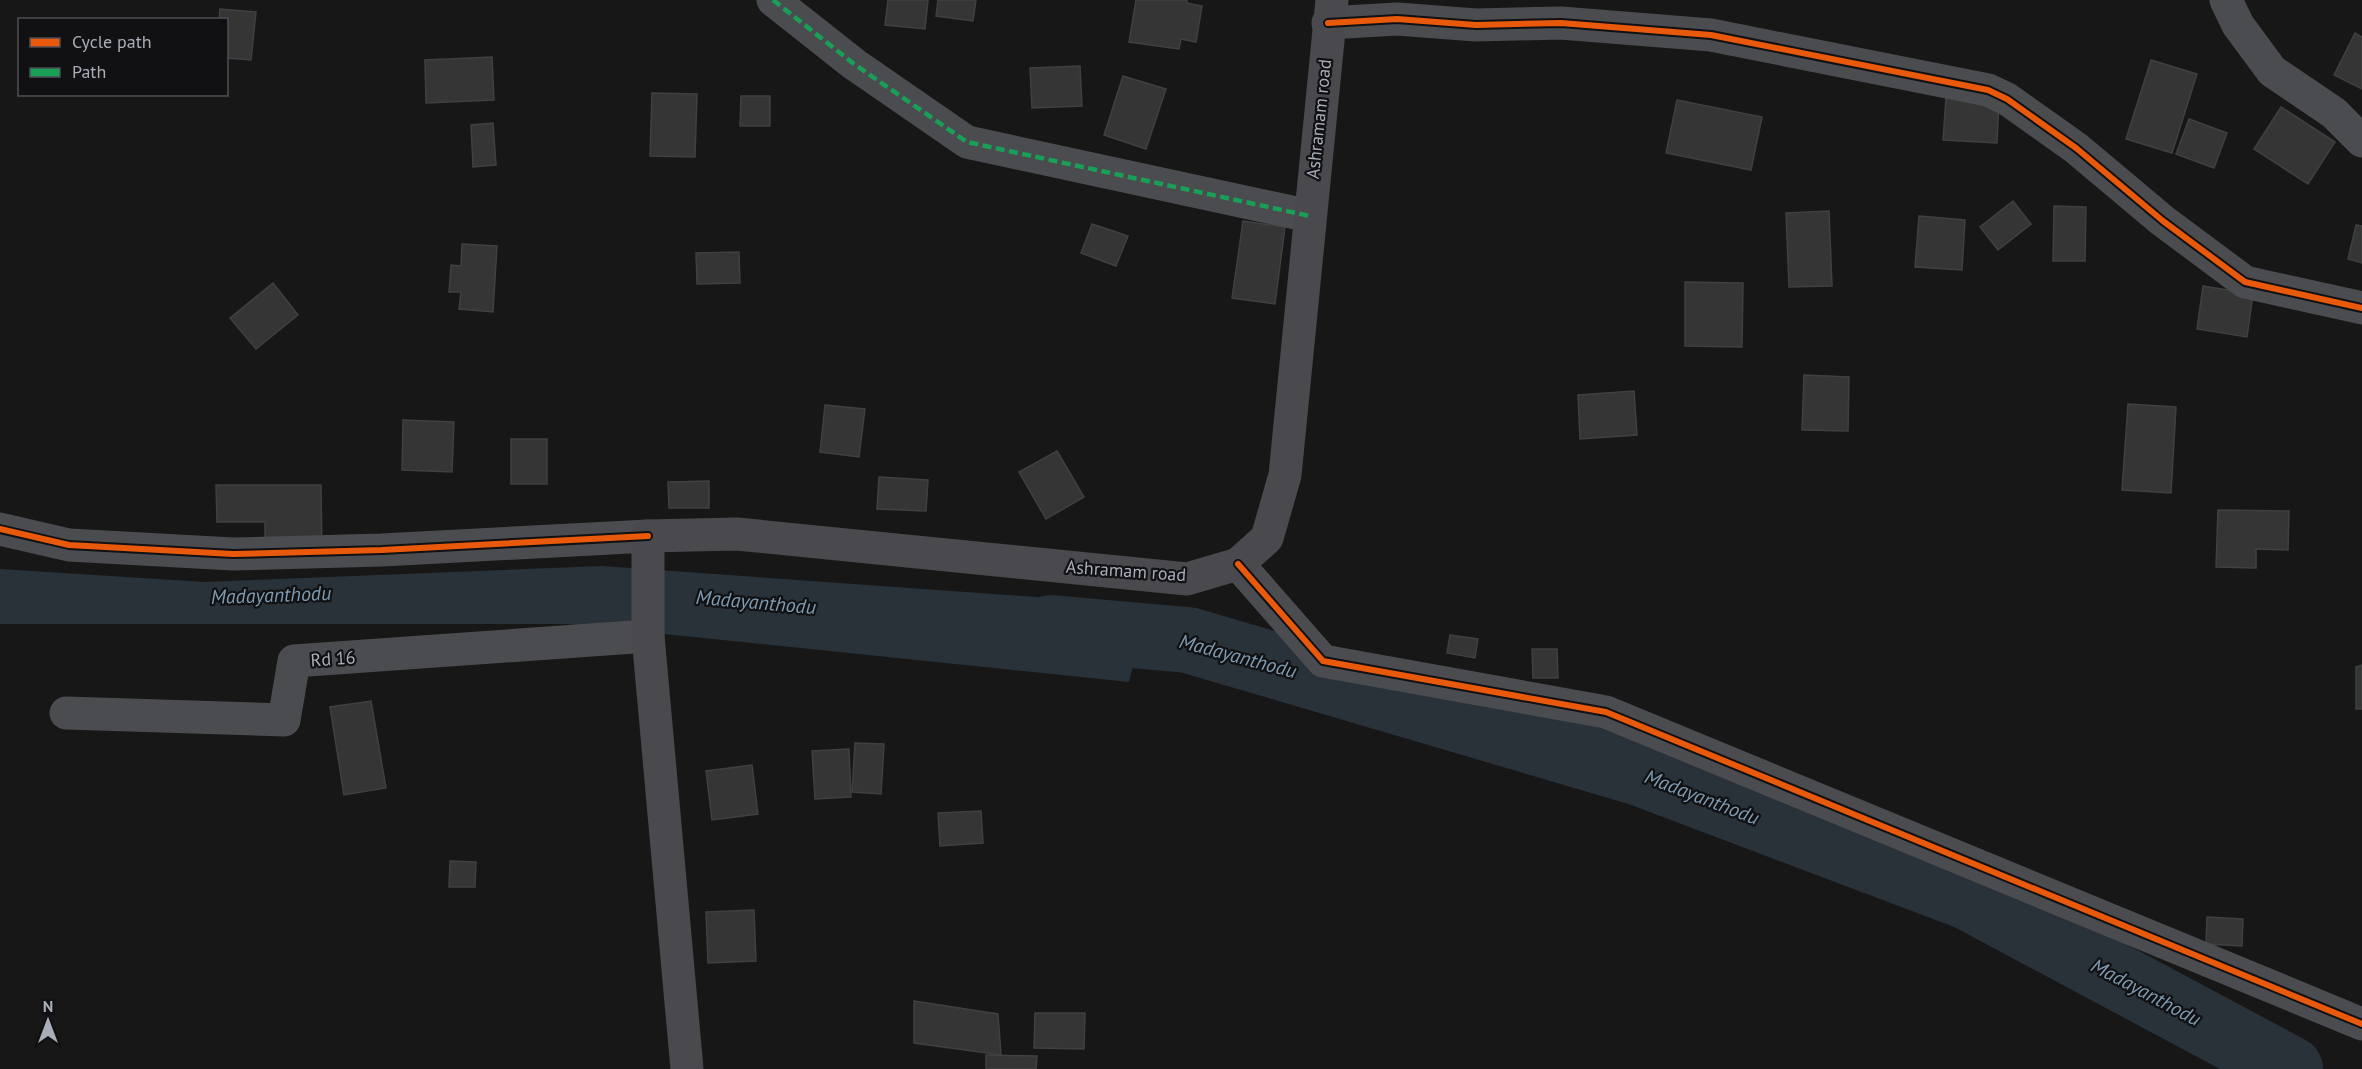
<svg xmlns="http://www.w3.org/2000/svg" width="2362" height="1069" font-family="'PT Sans',sans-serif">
<rect width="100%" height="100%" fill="#171717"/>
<!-- water -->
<polygon fill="#2a3239" points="602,566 1148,605 1129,682 567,624 0,624 0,569 205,582"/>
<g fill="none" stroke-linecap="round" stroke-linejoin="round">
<!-- river -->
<polyline stroke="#2a3239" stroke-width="66" points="1051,628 1188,640 1637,772 1968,897 2290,1069"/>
</g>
<!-- building -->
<g fill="#353536" stroke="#3f4043" stroke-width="1.5">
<polygon points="888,0 928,0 925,29 885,25"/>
<polygon points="938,0 976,0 973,21 936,16"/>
<polygon points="1136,0 1187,0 1187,3 1202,6 1196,42 1181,39 1179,49 1129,42"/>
<polygon points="220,9 256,12 251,60 226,58 226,20 219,20"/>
<polygon points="2355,33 2362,37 2362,89 2334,75"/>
<polygon points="492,57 494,100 426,103 425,60"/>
<polygon points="2151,60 2197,74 2172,153 2126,139"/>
<polygon points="1080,66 1082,106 1032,108 1030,68"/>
<polygon points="1123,76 1166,89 1146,149 1104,135"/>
<polygon points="652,93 697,94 695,157 650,156"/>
<polygon points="741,96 770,96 770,126 740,126"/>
<polygon points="1946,98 1999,101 1997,143 1943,140"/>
<polygon points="1677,100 1762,117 1751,170 1666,153"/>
<polygon points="2281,107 2335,142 2308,184 2254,149"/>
<polygon points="2189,119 2227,133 2214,168 2176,154"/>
<polygon points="493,123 496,165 473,167 471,125"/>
<polygon points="2013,201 2031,224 1998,250 1980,227"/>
<polygon points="2054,206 2086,207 2085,261 2053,261"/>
<polygon points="1829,211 1832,286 1789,287 1786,213"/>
<polygon points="1919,216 1965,220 1962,270 1915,267"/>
<polygon points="1243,221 1285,227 1275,304 1232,298"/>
<polygon points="1092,224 1128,236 1116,266 1081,253"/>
<polygon points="2356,225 2362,226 2362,263 2348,259"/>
<polygon points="462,244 497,246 493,312 459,309 461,292 449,292 451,265 461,266"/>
<polygon points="739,252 740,283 697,284 696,253"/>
<polygon points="1685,282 1743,283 1742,347 1685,346"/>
<polygon points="273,283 298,315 256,349 230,318"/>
<polygon points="2203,286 2253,294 2247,337 2197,329"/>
<polygon points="1804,375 1849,377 1848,431 1802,430"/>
<polygon points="1634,391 1637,435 1580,439 1578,395"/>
<polygon points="2128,404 2176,407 2171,493 2122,490"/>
<polygon points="825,405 865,409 859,457 820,452"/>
<polygon points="403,420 454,422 452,472 402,470"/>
<rect x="511" y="439" width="36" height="45"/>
<polygon points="1057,451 1084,497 1046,519 1019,472"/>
<polygon points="879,477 928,480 926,511 877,509"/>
<polygon points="709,481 709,508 669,508 668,482"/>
<polygon points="216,485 321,485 322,556 265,556 265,522 217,522"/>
<polygon points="2218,510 2289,511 2288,550 2256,549 2256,568 2216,567"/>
<polygon points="1450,635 1478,639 1475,658 1447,653"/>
<polygon points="1532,649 1557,649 1558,678 1533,678"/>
<polygon points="2362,665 2362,709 2356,709 2356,667"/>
<polygon points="371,701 386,788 344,795 330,707"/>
<polygon points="855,743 884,744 881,794 852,792"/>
<polygon points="849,749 851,797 815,799 812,751"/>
<polygon points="752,765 758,814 712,820 706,771"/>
<polygon points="981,811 983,843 940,846 938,813"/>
<polygon points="450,861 476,862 475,887 449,887"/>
<polygon points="754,910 756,961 708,963 706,912"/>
<polygon points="2207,917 2243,919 2242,946 2206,944"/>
<polygon points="914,1001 998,1014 1001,1055 914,1043"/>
<polygon points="1035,1013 1085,1013 1084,1049 1034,1048"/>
<polygon points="986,1055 1037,1056 1036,1069 986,1069"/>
</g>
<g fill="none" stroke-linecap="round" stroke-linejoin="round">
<!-- street -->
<g stroke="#4b4c50" stroke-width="33">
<polyline points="773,0 854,64 967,142 1310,216"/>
<polyline points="2226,0 2238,25 2272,71 2334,113 2362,141"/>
<polyline points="1328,23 1397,19 1476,25 1561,23 1711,35 1988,90 2007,99 2076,148 2163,221 2245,282 2362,308"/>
<polyline points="0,529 69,545 233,554 382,550 648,536"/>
<polyline points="1238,564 1323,661 1606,712 2362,1024"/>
<polyline points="66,713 284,720 294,661 648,636"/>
</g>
<!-- secondary -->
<polyline stroke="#4a4a4e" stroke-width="33" points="687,1069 648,636 648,536 737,534 1187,579 1238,564 1267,538 1285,475 1332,0"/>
<!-- quiet -->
<polyline stroke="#1a9f57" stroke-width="4.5" stroke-dasharray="9 4.5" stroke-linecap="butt" points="773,0 854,64 967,142 1310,216"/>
<!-- cycleway casing -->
<g stroke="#111113" stroke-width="10">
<g id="cycleway">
<polyline points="1328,23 1397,19 1476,25 1561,23 1711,35 1988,90 2007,99 2076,148 2163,221 2245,282 2362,308"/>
<polyline points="0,529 69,545 233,554 382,550 648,536"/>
<polyline points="1238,564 1323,661 1606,712 2362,1024"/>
</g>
</g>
<!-- cycleway -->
<use href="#cycleway" stroke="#e8590c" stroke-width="6"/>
</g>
<g text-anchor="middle" stroke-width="4.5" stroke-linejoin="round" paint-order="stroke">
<!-- street labels -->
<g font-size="18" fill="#a8adb8" stroke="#111113">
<text transform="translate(1319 119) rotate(-84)" y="6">Ashramam road</text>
<text transform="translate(1126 571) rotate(4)" y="6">Ashramam road</text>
<text transform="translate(333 659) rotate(-4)" y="6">Rd 16</text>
</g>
<!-- water labels -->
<g font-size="20" font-style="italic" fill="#7f9bb3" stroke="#111113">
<text transform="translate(271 595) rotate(-2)" y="7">Madayanthodu</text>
<text transform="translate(756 602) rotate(5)" y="7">Madayanthodu</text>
<text transform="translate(1238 656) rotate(15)" y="7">Madayanthodu</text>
<text transform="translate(1702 797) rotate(21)" y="7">Madayanthodu</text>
<text transform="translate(2146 992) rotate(28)" y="7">Madayanthodu</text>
</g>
</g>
<!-- legend -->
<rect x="18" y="18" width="210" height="78" fill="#111113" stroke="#4d4f55" stroke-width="1.5"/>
<rect x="30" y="38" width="30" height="9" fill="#e8590c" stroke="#4d4f55" stroke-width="1.5"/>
<text x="72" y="48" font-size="18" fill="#a8adb8">Cycle path</text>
<rect x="30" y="68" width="30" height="9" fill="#1a9f57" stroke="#4d4f55" stroke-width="1.5"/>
<text x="72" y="78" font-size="18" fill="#a8adb8">Path</text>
<!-- north arrow -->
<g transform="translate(48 1021)" stroke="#111113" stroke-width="4.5" paint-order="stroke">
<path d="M0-4.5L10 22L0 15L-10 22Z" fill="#a8adb8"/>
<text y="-9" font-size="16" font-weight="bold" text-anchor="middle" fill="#a8adb8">N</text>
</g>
</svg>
